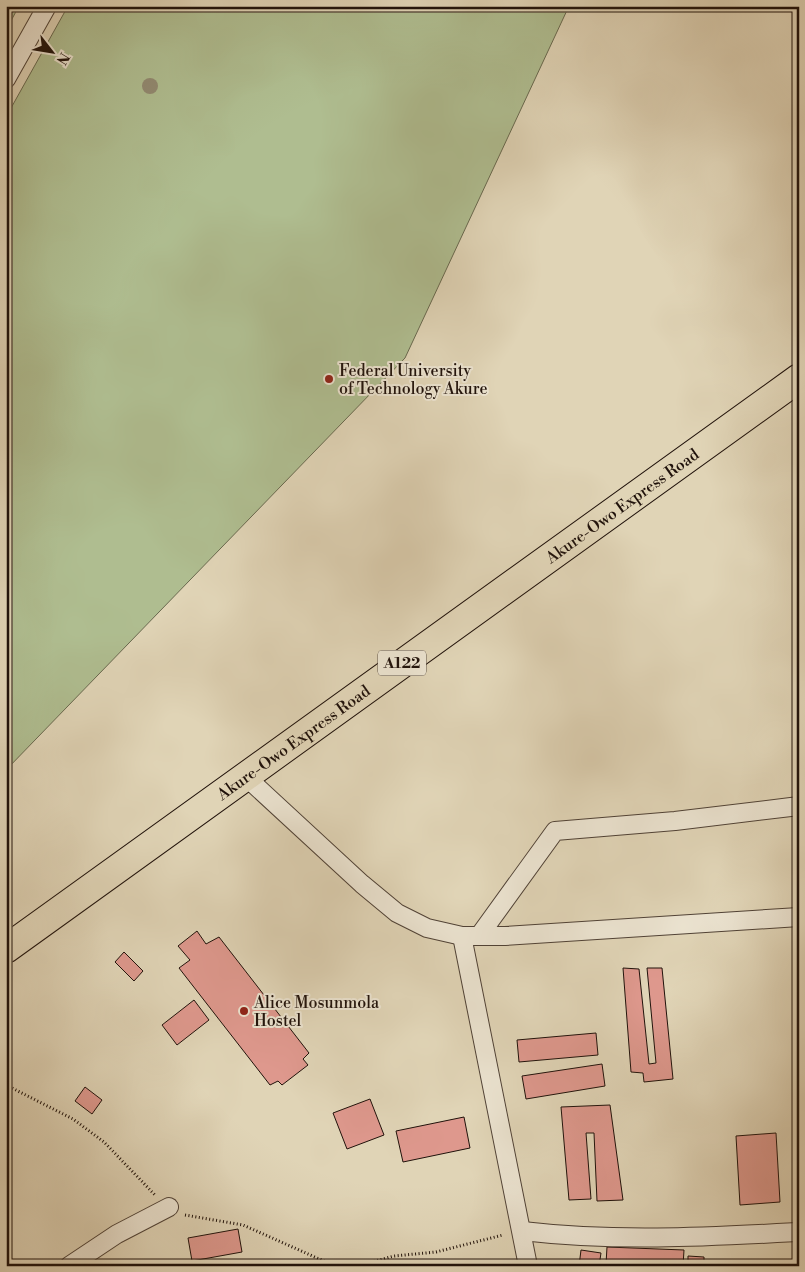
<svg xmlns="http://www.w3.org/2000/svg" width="805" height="1272" font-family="'Libre Bodoni',serif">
<rect width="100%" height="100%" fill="#e0d4b6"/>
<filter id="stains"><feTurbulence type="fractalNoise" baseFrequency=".004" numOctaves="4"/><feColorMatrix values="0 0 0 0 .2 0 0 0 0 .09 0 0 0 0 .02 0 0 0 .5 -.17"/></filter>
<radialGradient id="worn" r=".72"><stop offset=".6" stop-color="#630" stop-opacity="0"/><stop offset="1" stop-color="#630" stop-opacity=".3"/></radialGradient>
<!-- green -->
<g fill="#afbd90" stroke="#68684e">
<polygon points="6,6 19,6 6,30"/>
<polygon points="68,6 569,6 405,358 6,770 6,117"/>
</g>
<!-- building -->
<g fill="#de988d" stroke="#20120b">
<polygon points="197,931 206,944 219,937 309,1053 303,1059 308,1065 282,1085 278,1081 270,1085 179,968 190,960 178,946"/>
<polygon points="124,952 143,971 134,981 115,962"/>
<polygon points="623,968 639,969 649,1064 656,1063 647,968 662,968 673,1079 644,1082 643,1073 631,1072"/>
<polygon points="194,1000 209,1020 177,1045 162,1025"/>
<polygon points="596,1033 598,1055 519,1062 517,1040"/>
<polygon points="602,1064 605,1086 526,1099 522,1076"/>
<polygon points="85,1087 102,1100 92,1114 75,1101"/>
<polygon points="370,1099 384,1135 347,1149 333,1113"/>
<polygon points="610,1105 623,1200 597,1201 594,1133 586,1133 591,1199 569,1200 561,1107"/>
<polygon points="464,1117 470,1148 403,1162 396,1131"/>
<polygon points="776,1133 780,1202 740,1205 736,1136"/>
<polygon points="238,1229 242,1252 192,1261 188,1238"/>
<polygon points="607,1247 684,1250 683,1266 606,1264"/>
<polygon points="581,1250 601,1253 599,1266 579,1266"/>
<polygon points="688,1256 704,1257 704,1266 688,1266"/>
</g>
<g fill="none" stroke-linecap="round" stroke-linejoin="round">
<!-- street casing -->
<g stroke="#504236" stroke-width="20">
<g id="street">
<polyline points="6,79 47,6"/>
<polyline points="245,776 362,884 397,913 427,928 462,936 505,936 799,917"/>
<polyline points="462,936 528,1266"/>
<polyline points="479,936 555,831 675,821 799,806"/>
<path d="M 522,1231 C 616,1242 704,1237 799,1232"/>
<polyline points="69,1266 117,1234 169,1207"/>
</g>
</g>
<!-- highway casing -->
<g stroke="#20120b" stroke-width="30">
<g id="highway">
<path id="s1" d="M 6,949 L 799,378"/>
</g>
</g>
<!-- path -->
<g stroke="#20120b" stroke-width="3" stroke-dasharray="1 2.5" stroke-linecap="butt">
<polyline points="6,1085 73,1119 104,1142 155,1195"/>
<polyline points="185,1215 243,1225 335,1266"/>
<polyline points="357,1266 394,1256 436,1252 503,1235"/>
</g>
<!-- street -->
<use href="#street" stroke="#ebe3d0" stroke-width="18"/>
<!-- highway -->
<use href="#highway" stroke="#e0d4b6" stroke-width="28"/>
</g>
<!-- trees -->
<circle fill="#928a72" cx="150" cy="86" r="8"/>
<!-- markers -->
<g fill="#8f2418" stroke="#ebe3d0" stroke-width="2">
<circle cx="329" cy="379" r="5"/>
<circle cx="244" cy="1011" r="5"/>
</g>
<g text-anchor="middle" stroke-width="4" stroke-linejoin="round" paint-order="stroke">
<!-- shield labels -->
<rect fill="#ebe3d0" stroke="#5d5146" stroke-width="1" x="378" y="650.5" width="48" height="25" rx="4"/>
<g font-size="15" font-weight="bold" fill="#20120b">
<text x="402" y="668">A122</text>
</g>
<!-- poi labels -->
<g font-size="16" fill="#20120b" stroke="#ebe3d0" text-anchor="start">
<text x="339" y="376">Federal University<tspan x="339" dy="18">of Technology Akure</tspan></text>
<text x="254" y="1008">Alice Mosunmola<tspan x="254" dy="18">Hostel</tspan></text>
</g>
<!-- street labels -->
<g font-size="16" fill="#20120b" stroke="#ebe3d0">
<text dy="6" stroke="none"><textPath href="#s1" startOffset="759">Akure-Owo Express Road</textPath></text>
<text dy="6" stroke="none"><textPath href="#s1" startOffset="354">Akure-Owo Express Road</textPath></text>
</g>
</g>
<!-- margin -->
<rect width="805" height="1272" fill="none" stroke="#e0d4b6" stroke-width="25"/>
<rect x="8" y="8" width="790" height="1257" fill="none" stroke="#20120b" stroke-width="2.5"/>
<rect x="12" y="12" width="780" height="1247" fill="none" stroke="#20120b"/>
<!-- north arrow -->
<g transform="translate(52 52) rotate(121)" stroke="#ebe3d0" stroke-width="4" paint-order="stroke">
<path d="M0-4L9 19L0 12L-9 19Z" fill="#20120b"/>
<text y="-8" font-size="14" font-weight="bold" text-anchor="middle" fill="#20120b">N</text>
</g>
<rect width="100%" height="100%" filter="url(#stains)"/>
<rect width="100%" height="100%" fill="url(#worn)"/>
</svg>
